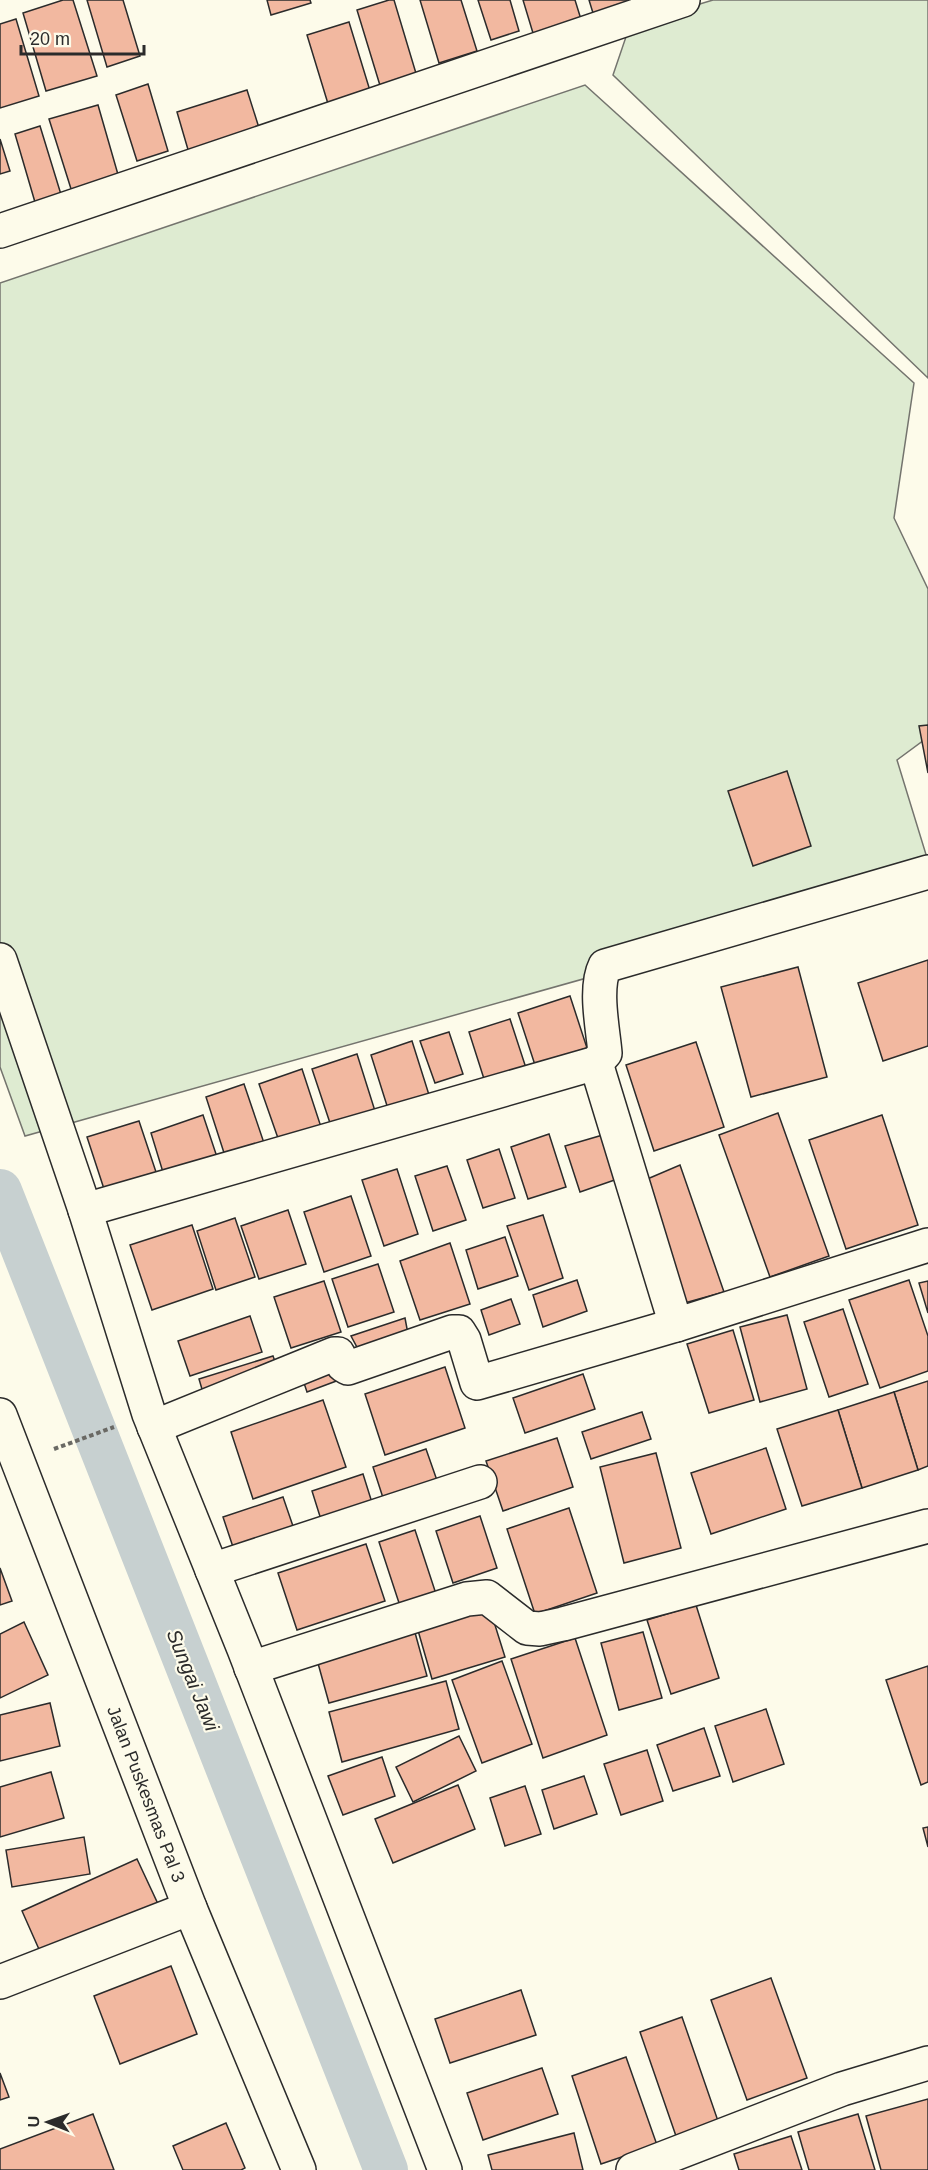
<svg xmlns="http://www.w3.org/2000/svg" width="928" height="2170" font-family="Helvetica,sans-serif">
<rect width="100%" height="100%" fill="#fdfbea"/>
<!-- green -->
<g fill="#deebd1" stroke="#74746e" stroke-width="1.5">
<polygon points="713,0 928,0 928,378 613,75 630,25"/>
<polygon points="585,85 914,383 894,518 928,589 928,737 897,760 928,861 928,882 25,1136 0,1067 0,283"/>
</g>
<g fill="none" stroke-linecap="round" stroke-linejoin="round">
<!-- canal -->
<polyline stroke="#c7d0d0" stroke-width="44" points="0,1191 386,2170"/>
</g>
<!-- building -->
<g fill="#f2b8a0" stroke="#2b2b2b" stroke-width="1.5">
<polygon points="63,0 73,0 97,76 46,91 23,13"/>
<polygon points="87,0 123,0 140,56 107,67"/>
<polygon points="267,0 310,0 311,3 271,15"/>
<polygon points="389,0 394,0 418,80 382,92 357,10"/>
<polygon points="420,0 461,0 477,51 439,63"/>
<polygon points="478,0 510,0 519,31 491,40"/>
<polygon points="523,0 575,0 584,29 536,43"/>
<polygon points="589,0 630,0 630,2 593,13"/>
<polygon points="16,19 39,96 0,108 0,24"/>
<polygon points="349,22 371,94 329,107 307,35"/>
<polygon points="148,84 168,151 137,161 116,95"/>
<polygon points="247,90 260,131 189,153 177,112"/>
<polygon points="98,105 119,178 72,192 49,119"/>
<polygon points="40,126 63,201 37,209 15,134"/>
<polygon points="0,139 10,171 0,174"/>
<polygon points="928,725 928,773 919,726"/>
<polygon points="787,771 811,846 753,866 728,791"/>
<polygon points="928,960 928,1046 883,1061 858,983"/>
<polygon points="798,967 827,1077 751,1097 721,987"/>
<polygon points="570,996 587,1048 535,1065 518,1013"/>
<polygon points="510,1019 526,1068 485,1082 469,1032"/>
<polygon points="449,1032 463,1074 435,1083 420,1041"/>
<polygon points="412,1041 430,1098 389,1112 371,1055"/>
<polygon points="696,1042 724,1127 654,1151 626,1065"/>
<polygon points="357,1054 375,1111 331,1126 312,1069"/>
<polygon points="302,1069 321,1127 279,1141 259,1084"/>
<polygon points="244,1084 265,1146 226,1159 206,1097"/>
<polygon points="778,1113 829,1256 770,1277 719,1135"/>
<polygon points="203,1115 219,1163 166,1182 151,1133"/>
<polygon points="882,1115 918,1225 846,1249 809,1140"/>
<polygon points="139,1121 158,1178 106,1195 87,1137"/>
<polygon points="613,1132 629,1175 580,1192 565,1146"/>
<polygon points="549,1134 566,1187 528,1199 511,1147"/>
<polygon points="499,1149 515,1198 483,1208 467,1160"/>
<polygon points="680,1165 724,1292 681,1304 645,1180"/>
<polygon points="447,1166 466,1220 433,1231 415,1176"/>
<polygon points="397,1169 418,1234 384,1246 362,1180"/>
<polygon points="351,1196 371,1256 324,1272 304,1212"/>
<polygon points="288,1210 306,1264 259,1279 241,1226"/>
<polygon points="543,1215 563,1278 529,1290 507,1226"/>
<polygon points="235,1218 255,1277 216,1290 197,1231"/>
<polygon points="192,1225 213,1289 152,1310 130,1245"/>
<polygon points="505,1237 518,1276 478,1289 466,1250"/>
<polygon points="450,1243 470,1304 420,1320 400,1261"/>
<polygon points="378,1264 394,1312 348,1327 332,1279"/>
<polygon points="577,1280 587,1311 543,1327 533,1295"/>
<polygon points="909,1280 928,1336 928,1371 880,1388 849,1300"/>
<polygon points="324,1281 341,1332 291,1348 274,1297"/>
<polygon points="928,1281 928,1313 919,1283"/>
<polygon points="511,1299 520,1324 489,1335 481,1310"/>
<polygon points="843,1309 868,1384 829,1397 804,1322"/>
<polygon points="787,1315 807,1389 760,1402 740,1327"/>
<polygon points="250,1316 262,1352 190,1376 178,1341"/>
<polygon points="405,1318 408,1334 358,1349 351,1336"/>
<polygon points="733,1330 754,1400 709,1413 687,1344"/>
<polygon points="273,1356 279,1372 204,1396 199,1379"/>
<polygon points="332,1365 339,1380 307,1392 302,1377"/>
<polygon points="445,1367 465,1428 385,1455 365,1394"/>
<polygon points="583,1374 595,1409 525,1433 513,1398"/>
<polygon points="928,1381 928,1466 918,1470 894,1392"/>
<polygon points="894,1392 918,1470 862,1488 838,1410"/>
<polygon points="323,1400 346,1467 253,1499 231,1432"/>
<polygon points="838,1410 862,1488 802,1506 777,1429"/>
<polygon points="642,1412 651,1439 591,1459 582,1432"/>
<polygon points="557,1438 573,1487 503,1511 486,1461"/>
<polygon points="766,1448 786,1509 711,1534 691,1473"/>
<polygon points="426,1449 440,1489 386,1507 373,1467"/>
<polygon points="656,1453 681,1548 624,1563 600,1467"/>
<polygon points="363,1474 374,1509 323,1526 312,1491"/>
<polygon points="283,1497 295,1532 235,1553 223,1517"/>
<polygon points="569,1508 597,1593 535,1614 507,1529"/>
<polygon points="480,1516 497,1568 453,1583 436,1531"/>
<polygon points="415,1530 438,1600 402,1612 379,1542"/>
<polygon points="366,1544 385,1601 297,1630 278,1573"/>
<polygon points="0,1568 12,1601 0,1605"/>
<polygon points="696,1605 719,1678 671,1694 647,1620"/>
<polygon points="489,1606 505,1657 432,1679 417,1627"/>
<polygon points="24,1622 48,1675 0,1698 0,1634"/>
<polygon points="414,1629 427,1676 329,1703 316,1656"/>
<polygon points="643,1632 662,1698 619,1710 601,1643"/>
<polygon points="575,1638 607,1735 543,1758 511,1659"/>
<polygon points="502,1661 532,1744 482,1763 452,1680"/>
<polygon points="928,1666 928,1782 921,1785 886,1680"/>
<polygon points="446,1681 459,1729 342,1762 329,1712"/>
<polygon points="50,1703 60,1746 0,1761 0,1715"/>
<polygon points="766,1709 784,1764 733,1782 715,1726"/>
<polygon points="704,1728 720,1776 673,1791 657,1745"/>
<polygon points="459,1736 476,1771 413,1802 396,1767"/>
<polygon points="647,1750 663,1801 621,1815 604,1764"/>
<polygon points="382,1757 395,1796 343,1815 328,1776"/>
<polygon points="51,1772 64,1818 0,1837 0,1787"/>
<polygon points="584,1776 597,1814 554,1829 542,1790"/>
<polygon points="458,1785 475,1829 393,1863 375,1819"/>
<polygon points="525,1786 541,1834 505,1846 490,1798"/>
<polygon points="928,1827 928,1847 923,1828"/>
<polygon points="84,1837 90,1874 12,1887 6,1850"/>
<polygon points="137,1859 158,1904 42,1956 22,1911"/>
<polygon points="171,1966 197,2034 120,2064 94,1996"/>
<polygon points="771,1978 807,2078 747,2100 711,2000"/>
<polygon points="521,1990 536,2035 450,2063 435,2019"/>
<polygon points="682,2017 718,2121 676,2136 640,2032"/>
<polygon points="626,2057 657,2145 601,2164 572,2076"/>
<polygon points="542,2068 558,2114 483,2140 467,2093"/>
<polygon points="0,2073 9,2097 0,2100"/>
<polygon points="928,2099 928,2170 881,2170 866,2116"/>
<polygon points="93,2114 114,2170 0,2170 0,2149"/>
<polygon points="858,2114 875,2170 809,2170 798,2132"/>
<polygon points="226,2123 245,2168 241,2170 183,2170 173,2146"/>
<polygon points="574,2133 583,2170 492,2170 488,2155"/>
<polygon points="791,2136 802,2170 739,2170 734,2154"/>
</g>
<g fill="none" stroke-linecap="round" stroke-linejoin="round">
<!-- street casing -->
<g stroke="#2b2b2b" stroke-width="36">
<g id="street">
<polyline points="0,231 683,0"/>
<polyline points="0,960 85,1210"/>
<polyline points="596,1063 676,1325"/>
<polyline points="0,1415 190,1908 299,2170"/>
<polyline points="154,1427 334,1354 338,1354 343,1365 348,1368 452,1332 459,1332 464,1340 477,1383 676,1325 928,1245"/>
<polyline points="212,1570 480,1482"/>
<polyline points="251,1668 467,1599 487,1597 527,1628 540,1629 563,1624 928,1526"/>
<polyline points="0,1982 190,1908"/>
<path d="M 445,2170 L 244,1649 L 149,1414 L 85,1210 L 596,1063 L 605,1053 C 603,1029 594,988 605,966 L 928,872"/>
<polyline points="633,2170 842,2089 928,2063"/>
</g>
</g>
<!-- path -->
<polyline stroke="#6a6964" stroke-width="4" stroke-dasharray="4.5 3" stroke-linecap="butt" points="54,1449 114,1427"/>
<!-- street -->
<use href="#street" stroke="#fdfbea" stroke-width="33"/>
</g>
<g text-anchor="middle" stroke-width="4.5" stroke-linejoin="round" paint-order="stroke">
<!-- street labels -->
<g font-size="18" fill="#2b2b2b" stroke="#fdfbea">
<text transform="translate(146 1794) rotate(69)" y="6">Jalan Puskesmas Pal 3</text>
</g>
<!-- water labels -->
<g font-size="20" font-style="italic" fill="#2b2b2b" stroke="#fdfbea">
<text transform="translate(193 1680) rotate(68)" y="7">Sungai Jawi</text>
</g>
</g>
<!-- north arrow -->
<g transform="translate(48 2122) rotate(271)" stroke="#fdfbea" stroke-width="4.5" paint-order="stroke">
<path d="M0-4.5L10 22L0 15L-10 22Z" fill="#2b2b2b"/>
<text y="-9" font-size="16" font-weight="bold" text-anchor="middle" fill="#2b2b2b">U</text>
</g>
<!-- scale -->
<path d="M21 45v9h123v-9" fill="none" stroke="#2b2b2b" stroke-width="3"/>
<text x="30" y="45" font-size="18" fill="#2b2b2b" stroke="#fdfbea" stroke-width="4.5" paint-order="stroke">20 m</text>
</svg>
